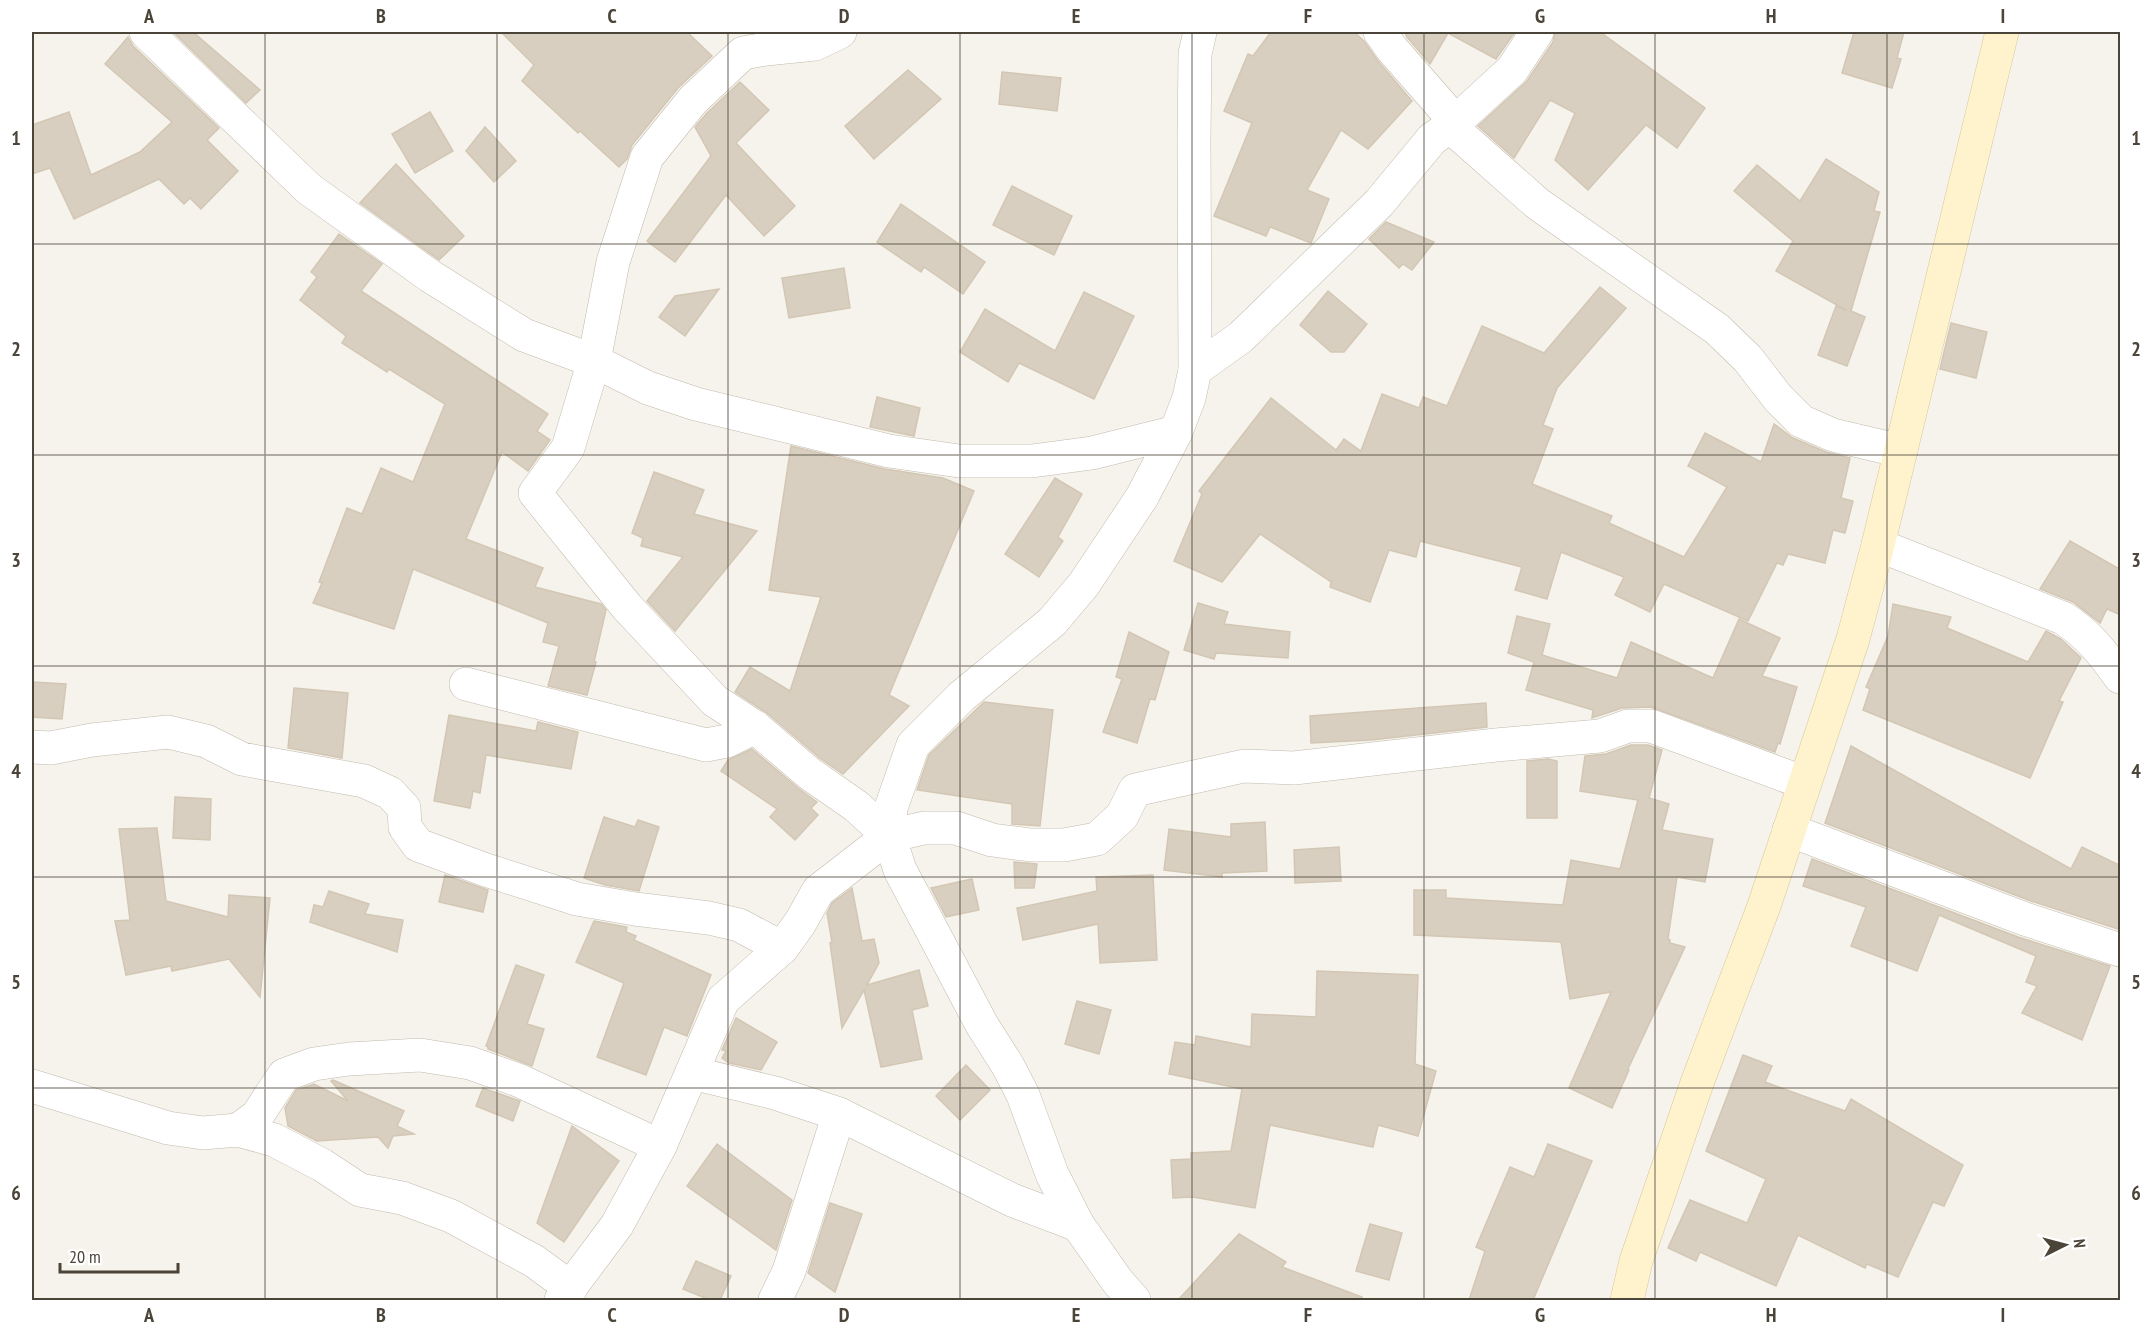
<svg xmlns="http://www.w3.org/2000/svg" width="2152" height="1332" font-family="'PT Sans Narrow',sans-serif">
<rect width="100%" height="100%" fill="#f6f3ec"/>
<!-- building -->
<g fill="#d8cfc1" stroke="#d3c7b4" stroke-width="1.5">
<polygon points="173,32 193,32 260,90 246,103"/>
<polygon points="501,32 687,32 712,56 678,88 632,145 627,159 619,167 580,131 578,133 522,81 534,65"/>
<polygon points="1271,32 1354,32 1364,41 1378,61 1412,101 1368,149 1341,130 1307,190 1329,199 1311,243 1270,227 1266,236 1214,216 1252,123 1224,111 1248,54 1253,56"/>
<polygon points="1405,32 1515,32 1496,59 1448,33 1430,64 1407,37"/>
<polygon points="1555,32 1600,32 1705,108 1677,148 1646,125 1588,190 1555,160 1575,113 1550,100 1514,158 1478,126 1527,81 1553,42"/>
<polygon points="1854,32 1904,32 1897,58 1901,59 1892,88 1842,73"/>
<polygon points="128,37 133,46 219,128 207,140 238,171 201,209 190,198 184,204 159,179 74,219 50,168 32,174 32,125 69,112 91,175 140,152 172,122 105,64"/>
<polygon points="908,70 941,99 874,159 845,126"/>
<polygon points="1002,72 1061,78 1057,111 999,104"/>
<polygon points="740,82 769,110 736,143 795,206 764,236 726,195 675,262 647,241 711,156 695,127 707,113"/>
<polygon points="430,112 453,151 415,173 392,134"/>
<polygon points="485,127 516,161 494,182 466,151"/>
<polygon points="1826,159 1879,192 1874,211 1880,212 1851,311 1865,317 1847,366 1818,355 1836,306 1846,310 1776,271 1793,241 1734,191 1757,165 1800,201"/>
<polygon points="396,164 464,236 439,260 360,203"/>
<polygon points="1012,186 1072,216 1054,255 993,225"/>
<polygon points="901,204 985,262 963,294 924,267 921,272 877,242"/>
<polygon points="1386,222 1434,242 1412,270 1403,264 1399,268 1369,239"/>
<polygon points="339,234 382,264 361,291 548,414 537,431 550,440 528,471 502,452 466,539 543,568 535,587 601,604 606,610 594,662 596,662 587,695 548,686 559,646 543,642 548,623 413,569 394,629 313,603 322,583 319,582 347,508 362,514 381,468 413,482 445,404 389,369 387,372 342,343 346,336 300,300 317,277 311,272"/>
<polygon points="844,268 850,308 789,318 782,278"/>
<polygon points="1600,287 1626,308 1557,388 1543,425 1553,429 1532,484 1612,516 1609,523 1684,557 1727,487 1688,466 1705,433 1761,462 1774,424 1793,438 1826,452 1850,458 1841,498 1853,501 1845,533 1833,530 1825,563 1788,554 1783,565 1777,563 1748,621 1664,584 1650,612 1615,595 1624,577 1561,552 1547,599 1515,590 1522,567 1420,541 1416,557 1389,550 1370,602 1330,587 1331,582 1260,534 1222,582 1174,561 1202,494 1199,491 1271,398 1336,450 1344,439 1361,451 1382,394 1419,408 1423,397 1447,406 1482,326 1544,353"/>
<polygon points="719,289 685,336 659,317 675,296"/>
<polygon points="1328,291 1367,324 1344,352 1331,352 1300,325"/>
<polygon points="1084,292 1134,316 1094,399 1019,363 1008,382 960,352 985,309 1055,351"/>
<polygon points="1951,323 1987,332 1976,378 1940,369"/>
<polygon points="877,397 920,408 914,436 870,427"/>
<polygon points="791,446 885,469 943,478 974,491 889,695 909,706 843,774 821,759 767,713 735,692 750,667 790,691 821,597 769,590"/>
<polygon points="654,472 704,490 694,514 757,531 675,631 647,601 683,557 641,546 643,538 632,533"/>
<polygon points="1055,478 1082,494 1058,537 1063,541 1039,577 1005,554"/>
<polygon points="2070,541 2121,570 2121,615 2107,609 2100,623 2073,602 2040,589"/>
<polygon points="1198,603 1228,612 1224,624 1290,632 1288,658 1216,653 1214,659 1184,650"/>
<polygon points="1893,604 1951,617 1947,628 2028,662 2046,631 2061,639 2081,658 2059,701 2063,702 2030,778 1863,710 1870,689 1866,687 1888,636"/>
<polygon points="1517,616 1550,624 1542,655 1617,678 1631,642 1713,678 1739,619 1780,638 1762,676 1797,687 1780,744 1778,743 1775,752 1651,707 1622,708 1592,718 1593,710 1526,690 1534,662 1508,653"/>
<polygon points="1129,632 1169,652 1155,700 1150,699 1137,743 1103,732 1122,679 1116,677"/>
<polygon points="32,682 66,684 62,719 32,717"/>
<polygon points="294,688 348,693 342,758 288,748"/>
<polygon points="984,702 1053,710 1040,826 1012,824 1012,804 917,790 929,755"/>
<polygon points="1486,703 1487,727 1371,740 1311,743 1310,716"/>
<polygon points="449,715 536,731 538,722 578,732 571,769 486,755 480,793 473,791 470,808 434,801"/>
<polygon points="1631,745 1648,745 1662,750 1649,798 1669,804 1662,830 1713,839 1705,882 1677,877 1668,939 1670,940 1670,943 1685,947 1628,1069 1629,1070 1612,1108 1569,1088 1611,992 1570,999 1561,942 1414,935 1414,890 1446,890 1446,898 1563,905 1571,860 1620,869 1638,800 1580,791 1585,756 1606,754"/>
<polygon points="1851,746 2071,869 2082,847 2121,866 2121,930 2031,901 1825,823"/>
<polygon points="752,749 798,788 817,802 811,808 818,815 795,840 770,817 777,809 721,771 728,760"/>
<polygon points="1548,759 1557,761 1557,818 1527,818 1527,761"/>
<polygon points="175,797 211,799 210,840 173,838"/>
<polygon points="604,817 635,827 638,820 659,827 639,891 605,885 584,878"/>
<polygon points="1265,822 1267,871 1222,873 1222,877 1164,870 1169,829 1231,837 1231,824"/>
<polygon points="157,828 166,901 228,917 229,895 270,898 260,997 229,959 172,971 171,966 126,975 115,921 130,920 119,829"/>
<polygon points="1339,847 1341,881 1295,883 1294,850"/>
<polygon points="1812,859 2018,937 2110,966 2082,1040 2022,1013 2037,986 2026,982 2036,956 1939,915 1917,971 1851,946 1866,907 1803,886"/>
<polygon points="1014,862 1037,864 1034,888 1015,888"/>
<polygon points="445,875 488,890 483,912 439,902"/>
<polygon points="1153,875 1157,960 1100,963 1098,924 1023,940 1017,908 1097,891 1096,877"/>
<polygon points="972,879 979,910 946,917 931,888"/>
<polygon points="852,888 862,941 874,939 879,963 867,985 919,970 928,1006 912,1010 922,1059 881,1067 864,990 842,1028 830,943 832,942 827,913 832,903"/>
<polygon points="329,891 369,904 365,914 403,920 397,952 310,922 314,905 323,907"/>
<polygon points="594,921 627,927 626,932 636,936 634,940 711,975 687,1036 664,1027 646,1075 597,1057 624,983 576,962"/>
<polygon points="516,965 544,975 527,1024 544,1029 532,1066 488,1049 488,1047 486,1046"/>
<polygon points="1317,971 1418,975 1415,1064 1436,1071 1418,1136 1378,1125 1373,1147 1270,1125 1255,1208 1193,1197 1173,1198 1171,1160 1191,1159 1191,1153 1231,1151 1242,1089 1169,1074 1175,1042 1195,1045 1196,1036 1251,1047 1252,1014 1316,1017"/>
<polygon points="1077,1001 1111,1010 1099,1054 1065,1044"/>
<polygon points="736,1018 777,1042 761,1070 729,1063 722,1058 726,1051 722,1050"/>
<polygon points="1743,1055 1772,1066 1765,1082 1845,1111 1851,1099 1963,1165 1944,1206 1933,1202 1898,1277 1867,1264 1865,1268 1798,1235 1776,1286 1700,1252 1696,1261 1668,1248 1690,1200 1747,1223 1766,1179 1706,1151"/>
<polygon points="966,1065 990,1090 960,1120 936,1096"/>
<polygon points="333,1080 404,1111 397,1126 414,1134 393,1136 388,1148 378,1137 317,1141 288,1126 285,1108 296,1090 314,1084 348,1101 331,1081"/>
<polygon points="483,1088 520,1101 513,1121 476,1106"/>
<polygon points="572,1126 619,1161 564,1242 537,1223"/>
<polygon points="717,1144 792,1200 776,1250 687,1186"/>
<polygon points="1548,1144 1592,1161 1533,1300 1469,1300 1485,1251 1476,1247 1510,1167 1534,1177"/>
<polygon points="830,1203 862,1214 835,1292 808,1273"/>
<polygon points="1370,1224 1402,1233 1389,1280 1356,1271"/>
<polygon points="1239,1234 1286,1262 1282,1267 1362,1297 1362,1300 1178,1300"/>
<polygon points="696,1261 731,1276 720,1300 710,1300 683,1289"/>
</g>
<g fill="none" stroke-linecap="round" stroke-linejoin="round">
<!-- street casing -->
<g stroke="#c2bbae" stroke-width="34">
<g id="street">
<polyline points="146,32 309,189 430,276 524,335 594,361 648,388 696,404 889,451 959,461 1032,461 1092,453 1176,432"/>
<polyline points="840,32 815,44 766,49 743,53 693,100 647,157 613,262 594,361 568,448 535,493 627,607 715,701 755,727 810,774 856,806 889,836"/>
<polyline points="1380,32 1392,49 1448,113 1452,125 1461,136 1538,204 1717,329 1748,359 1778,398 1801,421 1833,435 1901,451"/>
<polyline points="1195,370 1241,337 1379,203 1432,139 1452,125 1512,70 1537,32"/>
<path d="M 1878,545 L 2063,618 C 2088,634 2103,653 2120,677"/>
<polyline points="466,684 706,745 727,741 755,727"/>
<polyline points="32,747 51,748 92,740 168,732 206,741 242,759 364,781 390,793 404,808 405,827 418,845 486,870 577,899 635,909 709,918 739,925 782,948"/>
<polyline points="1789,830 2025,919 2120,950"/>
<polyline points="692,1073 775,1093 839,1114 1012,1200 1078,1225"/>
<polyline points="32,1086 168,1128 203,1133 238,1130 274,1140 322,1165 360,1190 402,1198 451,1216 534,1261 571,1288"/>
<polyline points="238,1130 257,1116 284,1075 314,1064 349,1059 420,1055 470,1063 518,1080 660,1146"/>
<polyline points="561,1300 617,1225 660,1146 723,1000 782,948 800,923 818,891 889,836 924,828 956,828 992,840 1031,845 1064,845 1097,839 1122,816 1135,790 1244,766 1294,768 1496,745 1600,736 1628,726 1651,726 1805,783"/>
<polyline points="775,1300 789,1271 839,1114"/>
<polyline points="1134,1300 1118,1282 1078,1225 1052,1174 1023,1095 1008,1066 982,1025 900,870 889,836 891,808 913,745 962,696 1052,622 1084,584 1142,497 1176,432 1189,398 1195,370 1194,139 1195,54 1200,32"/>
</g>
</g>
<!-- secondary casing -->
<g stroke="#d6c79b" stroke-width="34">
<polyline id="secondary" points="1627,1300 1636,1261 1697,1083 1764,906 1853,639 1878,545 2002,32"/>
</g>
<!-- street -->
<use href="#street" stroke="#fff" stroke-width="33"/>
<!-- secondary -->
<use href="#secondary" stroke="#fff3cd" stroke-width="33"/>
</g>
<!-- grid -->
<path fill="none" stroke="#4b4439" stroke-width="1.5" stroke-opacity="0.55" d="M 265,32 L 265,1300M 497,32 L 497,1300M 728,32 L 728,1300M 960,32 L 960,1300M 1192,32 L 1192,1300M 1424,32 L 1424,1300M 1655,32 L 1655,1300M 1887,32 L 1887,1300M 32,244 L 2120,244M 32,455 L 2120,455M 32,666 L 2120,666M 32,877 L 2120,877M 32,1088 L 2120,1088"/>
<!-- border -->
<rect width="2152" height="1332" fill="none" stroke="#ffffff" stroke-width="66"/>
<!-- north arrow -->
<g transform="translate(2065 1245) rotate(84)" stroke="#ffffff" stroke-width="4.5" paint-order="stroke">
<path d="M0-4.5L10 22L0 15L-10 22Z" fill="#4b4439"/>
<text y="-9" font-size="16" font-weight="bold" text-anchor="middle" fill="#4b4439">N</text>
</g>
<!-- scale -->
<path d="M60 1263v9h118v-9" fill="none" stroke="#4b4439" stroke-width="3"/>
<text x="69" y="1263" font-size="18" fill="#4b4439" stroke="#ffffff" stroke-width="4.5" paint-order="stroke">20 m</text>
<rect x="33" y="33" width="2086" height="1266" fill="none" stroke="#4b4439" stroke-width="2"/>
<g font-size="20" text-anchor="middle" font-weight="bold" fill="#4b4439">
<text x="149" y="23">A</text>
<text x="381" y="23">B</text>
<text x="612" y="23">C</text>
<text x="844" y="23">D</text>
<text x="1076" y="23">E</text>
<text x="1308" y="23">F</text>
<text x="1540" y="23">G</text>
<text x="1771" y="23">H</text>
<text x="2003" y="23">I</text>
<text x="16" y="145">1</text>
<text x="2136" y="145">1</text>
<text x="16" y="356">2</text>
<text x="2136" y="356">2</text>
<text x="16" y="567">3</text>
<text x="2136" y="567">3</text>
<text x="16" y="778">4</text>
<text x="2136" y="778">4</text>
<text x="16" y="989">5</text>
<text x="2136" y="989">5</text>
<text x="16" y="1200">6</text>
<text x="2136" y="1200">6</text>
<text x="149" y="1322">A</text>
<text x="381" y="1322">B</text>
<text x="612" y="1322">C</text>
<text x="844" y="1322">D</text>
<text x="1076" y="1322">E</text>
<text x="1308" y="1322">F</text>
<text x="1540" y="1322">G</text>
<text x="1771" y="1322">H</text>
<text x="2003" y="1322">I</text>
</g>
</svg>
